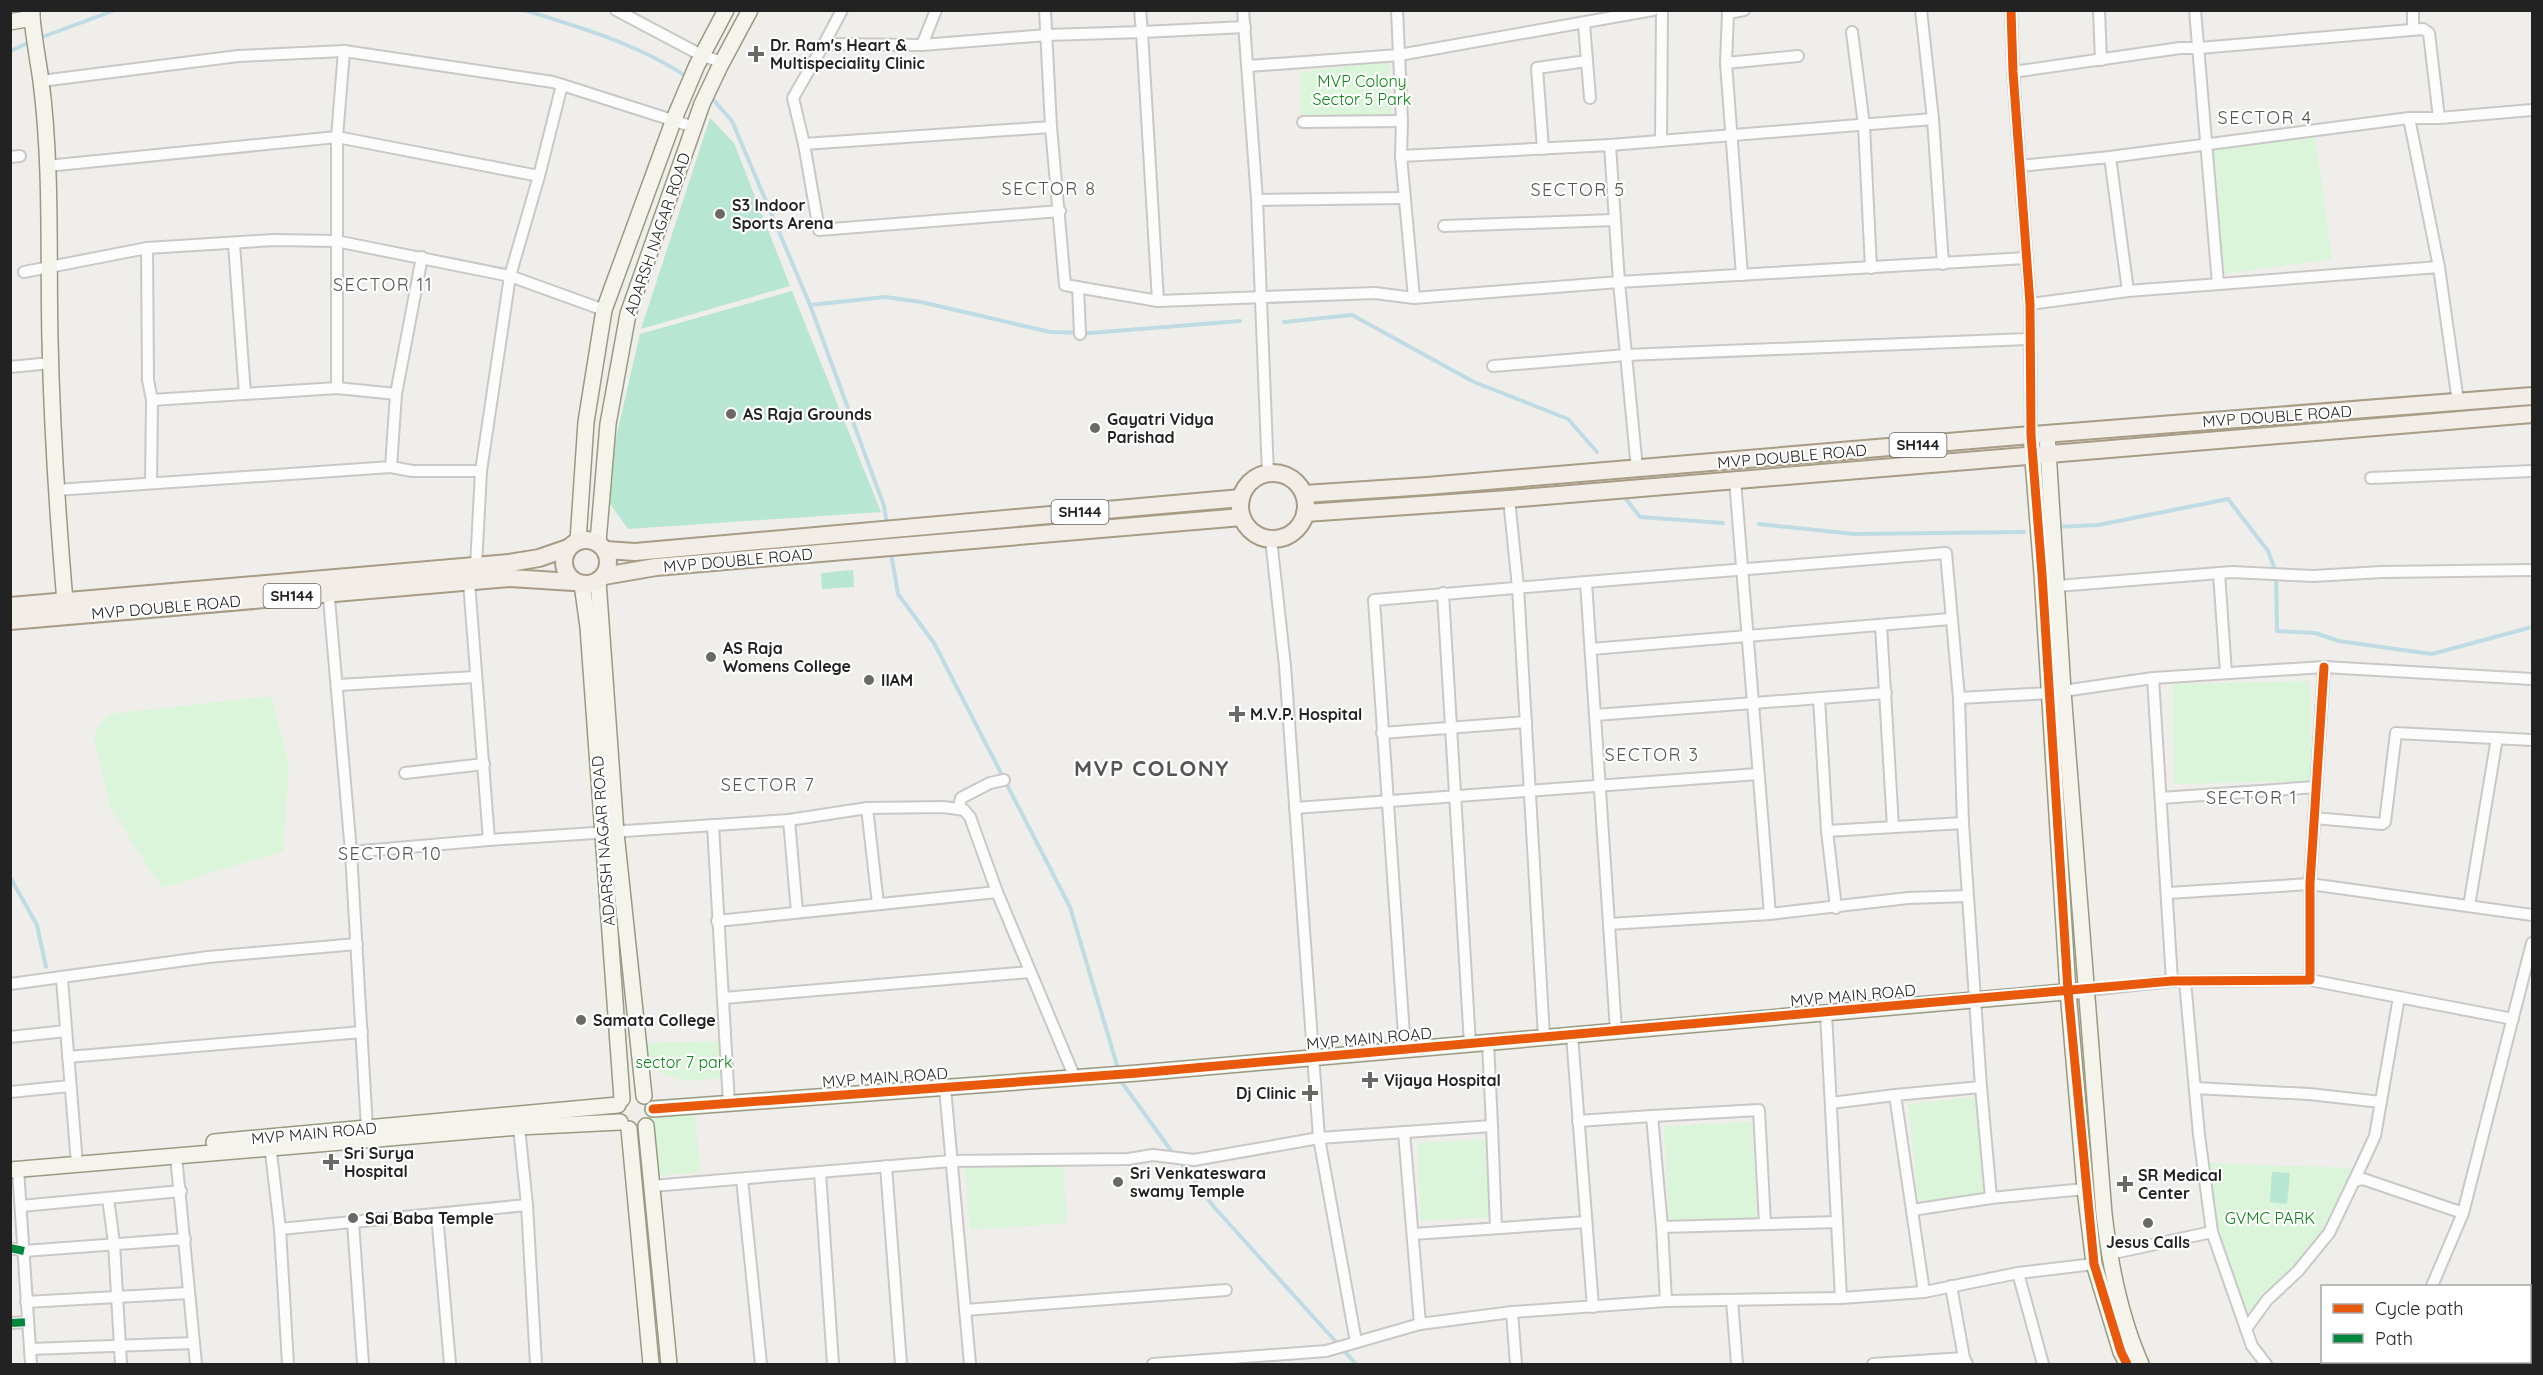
<svg xmlns="http://www.w3.org/2000/svg" width="2543" height="1375" font-family="Quicksand,sans-serif">
<rect width="100%" height="100%" fill="#f0eeeb"/>
<!-- park -->
<g fill="#daf5da">
<polygon points="1389,61 1392,117 1300,117 1300,72"/>
<polygon points="2315,134 2332,259 2224,274 2207,149"/>
<polygon points="2310,681 2312,781 2174,784 2173,684"/>
<polygon points="271,696 289,764 283,851 162,888 110,807 94,736 108,714"/>
<path d="M 719,1041 L 721,1078 C 687,1081 680,1084 650,1067 L 646,1043 Z"/>
<polygon points="1977,1097 1986,1195 1918,1202 1908,1104"/>
<polygon points="695,1113 700,1172 650,1177 645,1118"/>
<polygon points="1752,1122 1757,1219 1669,1223 1664,1126"/>
<polygon points="1486,1139 1490,1217 1421,1221 1417,1143"/>
<polygon points="1063,1161 1067,1223 970,1230 965,1168"/>
<polygon points="2207,1163 2357,1168 2327,1231 2246,1324 2220,1240"/>
</g>
<!-- pitch -->
<g fill="#b7e6d2">
<polygon points="710,118 734,143 790,286 641,329"/>
<polygon points="792,291 881,512 628,529 603,494 640,334"/>
<polygon points="853,570 854,587 822,589 821,573"/>
<polygon points="2272,1172 2290,1173 2287,1204 2270,1202"/>
</g>
<g fill="none" stroke-linecap="round" stroke-linejoin="round">
<!-- stream -->
<g stroke="#bfdbe3" stroke-width="4">
<path d="M 524,10 C 576,26 644,46 688,78"/>
<polyline points="37,39 115,10"/>
<polyline points="10,51 30,42"/>
<polyline points="710,96 732,121 810,305 884,506 887,525"/>
<polyline points="810,305 885,297 921,302 1050,332 1090,333 1240,321"/>
<polyline points="1284,322 1352,315 1474,382 1568,419 1597,452"/>
<polyline points="1626,499 1640,517 1723,523"/>
<polyline points="1759,524 1854,534 2024,532"/>
<polyline points="2055,527 2098,525 2228,499 2268,551 2276,572 2277,631 2315,633 2339,641 2432,654 2532,627"/>
<polyline points="891,553 898,594 934,643 1070,907 1119,1072"/>
<polyline points="10,877 37,925 46,967"/>
<polyline points="1121,1079 1123,1084 1175,1156"/>
<polyline points="1180,1162 1214,1207 1356,1364"/>
</g>
<!-- street casing -->
<g stroke="#c9c8c7" stroke-width="14">
<g id="street">
<polyline points="616,10 703,56 722,62"/>
<polyline points="1045,10 1051,127 1065,285 1158,301 1375,293 1414,298"/>
<polyline points="1243,10 1257,200 1268,474"/>
<polyline points="1397,10 1402,121 1401,156"/>
<polyline points="1727,10 1728,13 1744,10"/>
<polyline points="1921,10 1933,119"/>
<polyline points="2011,10 2013,72 2030,304 2031,435"/>
<polyline points="2099,10 2101,60"/>
<polyline points="2195,10 2218,284"/>
<polyline points="2413,10 2413,28"/>
<polyline points="1728,13 1726,63 1742,275"/>
<polyline points="1584,24 1590,98"/>
<polyline points="1852,32 1864,125 1871,268"/>
<polyline points="824,44 842,10"/>
<polyline points="922,45 936,10"/>
<polyline points="1726,63 1798,56"/>
<polyline points="1248,66 1399,55 1653,10"/>
<polyline points="2013,72 2180,48 2199,48 2423,29 2429,33 2439,118"/>
<polyline points="41,81 238,56 344,51 553,82 694,127"/>
<polyline points="2409,118 2439,267 2458,402"/>
<polyline points="1303,122 1402,121"/>
<polyline points="1051,127 804,144 793,98 824,44 922,45 1047,35 1142,32 1140,10"/>
<polyline points="1661,141 1662,10"/>
<polyline points="804,144 819,230 1060,211"/>
<polyline points="1610,145 1933,119 1943,264"/>
<polyline points="1543,149 1537,68 1587,61"/>
<polyline points="10,157 20,156"/>
<polyline points="47,166 337,137 539,176"/>
<polyline points="2020,166 2110,157 2409,118 2439,118 2532,110"/>
<polyline points="1257,200 1403,198"/>
<polyline points="1444,226 1614,220"/>
<polyline points="234,244 245,394"/>
<polyline points="147,248 148,380 152,400 151,483"/>
<polyline points="24,272 147,248 274,240 336,241 510,276 604,310"/>
<polyline points="1078,287 1080,334"/>
<polyline points="2128,291 2439,267"/>
<polyline points="1158,301 1142,32 1245,27"/>
<polyline points="2030,304 2128,291 2110,157"/>
<polyline points="1493,366 1626,355 2028,339"/>
<polyline points="10,367 51,363"/>
<polyline points="337,388 337,137 344,51"/>
<polyline points="152,400 337,388 396,394"/>
<polyline points="391,467 412,471 481,471"/>
<polyline points="1637,469 1619,282 1610,145 1401,156 1414,298 1619,282 2026,258"/>
<polyline points="2371,478 2532,471"/>
<polyline points="1735,480 1770,914"/>
<polyline points="56,490 391,467 396,394 422,257"/>
<polyline points="1509,499 1518,587 1544,1037"/>
<polyline points="1271,539 1285,666 1319,1138 1492,1126 1488,1043"/>
<polyline points="476,566 481,471 510,276 539,176 562,85"/>
<polyline points="2219,573 2226,673"/>
<polyline points="469,582 489,840"/>
<polyline points="2057,586 2232,572 2313,576 2382,572 2532,570"/>
<polyline points="328,587 351,852 367,1129"/>
<polyline points="1443,593 1470,1044"/>
<polyline points="1881,625 1893,827"/>
<polyline points="1591,649 1950,619"/>
<polyline points="2153,678 2172,981"/>
<polyline points="338,685 475,677"/>
<polyline points="2063,691 2153,678 2324,667 2532,679"/>
<polyline points="1819,698 1827,831 1836,908"/>
<polyline points="1959,698 2050,693"/>
<polyline points="1595,715 1886,693"/>
<polyline points="1382,733 1526,722"/>
<polyline points="405,773 484,764"/>
<polyline points="2161,798 2316,787"/>
<polyline points="867,808 878,904"/>
<polyline points="959,808 961,798 990,783 1004,780"/>
<polyline points="1295,808 1758,774"/>
<polyline points="2314,818 2382,824 2385,822 2396,733 2532,740"/>
<polyline points="789,820 797,912"/>
<polyline points="713,825 729,1104"/>
<polyline points="1827,831 1963,823"/>
<polyline points="351,852 489,840 789,820 867,808 944,807 964,810 970,817 997,892 1075,1078"/>
<polyline points="2168,893 2310,884 2532,915"/>
<polyline points="2469,906 2497,738"/>
<polyline points="717,921 997,892"/>
<polyline points="1609,924 1616,1031"/>
<polyline points="62,979 77,1164"/>
<polyline points="2310,980 2513,1019"/>
<polyline points="2185,981 2199,1135 2212,1232 2252,1346 2266,1364"/>
<polyline points="10,984 208,957 357,944"/>
<polyline points="2088,990 2172,981 2310,980 2310,884 2324,667"/>
<polyline points="724,998 1030,972"/>
<polyline points="1826,1013 1841,1298"/>
<polyline points="1572,1035 1593,1307"/>
<polyline points="10,1037 66,1031"/>
<polyline points="1405,1050 1374,600 1586,582"/>
<polyline points="68,1057 362,1032"/>
<polyline points="1981,1087 1991,1198 2085,1189"/>
<polyline points="945,1088 970,1364"/>
<polyline points="2195,1088 2309,1094 2381,1102"/>
<polyline points="10,1092 70,1086"/>
<polyline points="1831,1103 1895,1095"/>
<polyline points="1652,1116 1759,1110 1765,1224"/>
<polyline points="1578,1121 1652,1116 1662,1227 1837,1222"/>
<polyline points="1492,1126 1496,1228"/>
<polyline points="519,1127 527,1205 536,1364"/>
<polyline points="1404,1132 1420,1324"/>
<polyline points="270,1144 280,1229 288,1364"/>
<polyline points="176,1156 196,1364"/>
<polyline points="886,1166 901,1364"/>
<polyline points="18,1169 30,1349 194,1343"/>
<polyline points="820,1172 833,1364"/>
<polyline points="742,1179 761,1364"/>
<polyline points="2354,1181 2375,1136 2399,997"/>
<polyline points="652,1186 951,1161 1128,1159 1153,1155 1194,1160 1319,1138 1356,1342"/>
<polyline points="108,1198 114,1243 121,1364"/>
<polyline points="21,1206 181,1191"/>
<polyline points="1912,1210 1991,1198"/>
<polyline points="437,1214 450,1364"/>
<polyline points="353,1222 363,1364"/>
<polyline points="1662,1227 1666,1301"/>
<polyline points="280,1229 527,1205"/>
<polyline points="1413,1234 1586,1222"/>
<polyline points="10,1248 24,1251 185,1239"/>
<polyline points="2109,1254 2212,1232"/>
<polyline points="2018,1273 2043,1364"/>
<polyline points="1951,1286 1964,1358"/>
<polyline points="2432,1286 2463,1213 2532,943"/>
<polyline points="1924,1292 1895,1095 1981,1087 1963,823 1959,698 1946,553 1586,582 1609,924 1770,914 1908,898 1968,896"/>
<polyline points="1732,1300 1737,1364"/>
<polyline points="26,1302 189,1293"/>
<polyline points="965,1310 1226,1290"/>
<polyline points="1512,1312 1516,1364"/>
<polyline points="10,1323 28,1322"/>
<polyline points="2246,1329 2267,1300 2298,1271 2329,1233 2354,1181 2363,1179 2463,1213"/>
<polyline points="30,1349 31,1364"/>
<polyline points="1153,1364 1326,1351 1420,1324 1512,1312 1666,1301 1841,1298 1924,1292 2018,1273 2094,1264"/>
<polyline points="1873,1364 1964,1358 1967,1364"/>
<polyline points="2376,1364 2379,1362"/>
</g>
</g>
<!-- secondary casing -->
<g stroke="#999a82" stroke-width="18">
<g id="secondary">
<path d="M 32,18 C 34,39 38,60 41,81 C 52,167 48,254 50,340 C 52,432 58,522 66,613"/>
<polyline points="10,22 32,18 32,10"/>
<path d="M 2047,434 L 2063,691 L 2104,1214 C 2110,1265 2120,1317 2141,1364"/>
<polyline points="2031,435 2042,574 2068,991 2085,1189 2094,1264 2121,1352 2127,1364"/>
<polyline points="578,541 586,422 604,310 674,119 697,65 726,10"/>
<polyline points="598,542 608,424 628,314 702,104 720,66 750,10"/>
<polyline points="598,581 616,833 644,1096"/>
<polyline points="582,584 588,627 622,1099"/>
<polyline points="653,1109 1138,1073 2088,990"/>
<polyline points="646,1126 669,1364"/>
<polyline points="629,1129 651,1364"/>
<polyline points="214,1142 618,1105"/>
<polyline points="10,1170 519,1127 620,1122"/>
</g>
</g>
<!-- primary casing -->
<g stroke="#a79c86" stroke-width="20">
<g id="primary">
<circle cx="1273" cy="506" r="33"/>
<polyline points="1304,494 1427,486 2031,435 2532,396"/>
<polyline points="1305,513 1509,499 2532,414"/>
<circle cx="586" cy="562" r="22"/>
<polyline points="605,550 635,552 1241,498"/>
<polyline points="604,576 656,567 1242,517"/>
<polyline points="10,606 509,563 539,558 568,548"/>
<polyline points="10,621 510,578 573,582"/>
<polyline points="2530,1309 2532,1307"/>
<polyline points="2530,1341 2532,1339"/>
<polyline points="2436,1364 2441,1362"/>
<polyline points="2485,1364 2491,1362"/>
</g>
</g>
<!-- street -->
<use href="#street" stroke="#fdfcfc" stroke-width="10"/>
<!-- secondary -->
<use href="#secondary" stroke="#f4f4ed" stroke-width="15"/>
<!-- primary -->
<use href="#primary" stroke="#f3ede7" stroke-width="16"/>
<!-- quiet -->
<g stroke="#00873e" stroke-width="8" stroke-dasharray="15 8" stroke-linecap="butt">
<polyline points="10,1248 24,1251"/>
<polyline points="10,1323 28,1322"/>
</g>
<!-- cycleway casing -->
<g stroke="#fff" stroke-width="13">
<g id="cycleway">
<polyline points="2011,10 2013,72 2030,304 2031,435 2042,574 2068,991 2094,1264 2121,1352 2127,1364"/>
<polyline points="653,1109 1138,1073 2172,981 2310,980 2310,884 2324,667"/>
</g>
</g>
<!-- cycleway -->
<use href="#cycleway" stroke="#e8590c" stroke-width="9"/>
</g>
<!-- markers -->
<g fill="#6a6968" stroke="#fff" stroke-width="2">
<path d="M753 45h6v6h6v6h-6v6h-6v-6h-6v-6h6z"/>
<circle cx="720" cy="214" r="6"/>
<circle cx="731" cy="414" r="6"/>
<circle cx="1095" cy="428" r="6"/>
<circle cx="711" cy="657" r="6"/>
<circle cx="869" cy="680" r="6"/>
<path d="M1234 705h6v6h6v6h-6v6h-6v-6h-6v-6h6z"/>
<circle cx="581" cy="1020" r="6"/>
<path d="M1367 1071h6v6h6v6h-6v6h-6v-6h-6v-6h6z"/>
<path d="M1307 1084h6v6h6v6h-6v6h-6v-6h-6v-6h6z"/>
<path d="M328 1153h6v6h6v6h-6v6h-6v-6h-6v-6h6z"/>
<circle cx="1118" cy="1182" r="6"/>
<path d="M2122 1175h6v6h6v6h-6v6h-6v-6h-6v-6h6z"/>
<circle cx="353" cy="1218" r="6"/>
<circle cx="2148" cy="1223" r="6"/>
</g>
<g text-anchor="middle" stroke-width="4.5" stroke-linejoin="round" paint-order="stroke">
<!-- shield labels -->
<g fill="#fff" stroke="#646464" stroke-width="1.5">
<rect x="1889.5" y="433" width="57" height="24" rx="4.5"/>
<rect x="1051.5" y="500" width="57" height="24" rx="4.5"/>
<rect x="263.5" y="584" width="57" height="24" rx="4.5"/>
</g>
<g font-size="15" font-weight="bold" fill="#222">
<text x="1918" y="450">SH144</text>
<text x="1080" y="517">SH144</text>
<text x="292" y="601">SH144</text>
</g>
<!-- poi labels -->
<g font-size="16" font-weight="bold" fill="#222" stroke="#fff" text-anchor="start">
<text x="770" y="51">Dr. Ram's Heart &amp;<tspan x="770" dy="18">Multispeciality Clinic</tspan></text>
<text x="732" y="211">S3 Indoor<tspan x="732" dy="18">Sports Arena</tspan></text>
<text x="743" y="420">AS Raja Grounds</text>
<text x="1107" y="425">Gayatri Vidya<tspan x="1107" dy="18">Parishad</tspan></text>
<text x="723" y="654">AS Raja<tspan x="723" dy="18">Womens College</tspan></text>
<text x="881" y="686">IIAM</text>
<text x="1250" y="720">M.V.P. Hospital</text>
<text x="593" y="1026">Samata College</text>
<text x="1384" y="1086">Vijaya Hospital</text>
<text x="1296" y="1099" text-anchor="end">Dj Clinic</text>
<text x="344" y="1159">Sri Surya<tspan x="344" dy="18">Hospital</tspan></text>
<text x="1130" y="1179">Sri Venkateswara<tspan x="1130" dy="18">swamy Temple</tspan></text>
<text x="2138" y="1181">SR Medical<tspan x="2138" dy="18">Center</tspan></text>
<text x="365" y="1224">Sai Baba Temple</text>
<text x="2148" y="1248" text-anchor="middle">Jesus Calls</text>
</g>
<!-- park labels -->
<g font-size="16" fill="#0c8416" stroke="#fff">
<text x="1362" y="87">MVP Colony<tspan x="1362" dy="18">Sector 5 Park</tspan></text>
<text x="684" y="1068">sector 7 park</text>
<text x="2270" y="1224">GVMC PARK</text>
</g>
<!-- street labels -->
<g font-size="16" fill="#222" stroke="#fff">
<text transform="translate(657 234) rotate(-71)" y="6">ADARSH NAGAR ROAD</text>
<text transform="translate(2277 416) rotate(-4)" y="6">MVP DOUBLE ROAD</text>
<text transform="translate(1792 456) rotate(-5)" y="6">MVP DOUBLE ROAD</text>
<text transform="translate(738 560) rotate(-5)" y="6">MVP DOUBLE ROAD</text>
<text transform="translate(166 607) rotate(-5)" y="6">MVP DOUBLE ROAD</text>
<text transform="translate(603 841) rotate(-94)" y="6">ADARSH NAGAR ROAD</text>
<text transform="translate(1853 995) rotate(-5)" y="6">MVP MAIN ROAD</text>
<text transform="translate(1369 1038) rotate(-5)" y="6">MVP MAIN ROAD</text>
<text transform="translate(885 1077) rotate(-4)" y="6">MVP MAIN ROAD</text>
<text transform="translate(314 1133) rotate(-5)" y="6">MVP MAIN ROAD</text>
</g>
<!-- neighbourhood labels -->
<g font-size="18" letter-spacing="1.5" fill="#555" stroke="#fff">
<text x="2265" y="124">SECTOR 4</text>
<text x="1049" y="195">SECTOR 8</text>
<text x="1578" y="196">SECTOR 5</text>
<text x="383" y="291">SECTOR 11</text>
<text x="1652" y="761">SECTOR 3</text>
<text x="768" y="791">SECTOR 7</text>
<text x="2252" y="804">SECTOR 1</text>
<text x="390" y="860">SECTOR 10</text>
</g>
<!-- district labels -->
<g font-size="22" font-weight="bold" letter-spacing="1.5" fill="#555" stroke="#fff">
<text x="1152" y="776">MVP COLONY</text>
</g>
</g>
<!-- border -->
<rect width="2543" height="1375" fill="none" stroke="#222222" stroke-width="24"/>
<!-- legend -->
<rect x="2321" y="1285" width="210" height="78" fill="#ffffff" stroke="#a7a7a7" stroke-width="1.5"/>
<rect x="2333" y="1304" width="30" height="9" fill="#e8590c" stroke="#a7a7a7" stroke-width="1.5"/>
<text x="2375" y="1315" font-size="18" fill="#222222">Cycle path</text>
<rect x="2333" y="1334" width="30" height="9" fill="#00873e" stroke="#a7a7a7" stroke-width="1.5"/>
<text x="2375" y="1345" font-size="18" fill="#222222">Path</text>
</svg>
